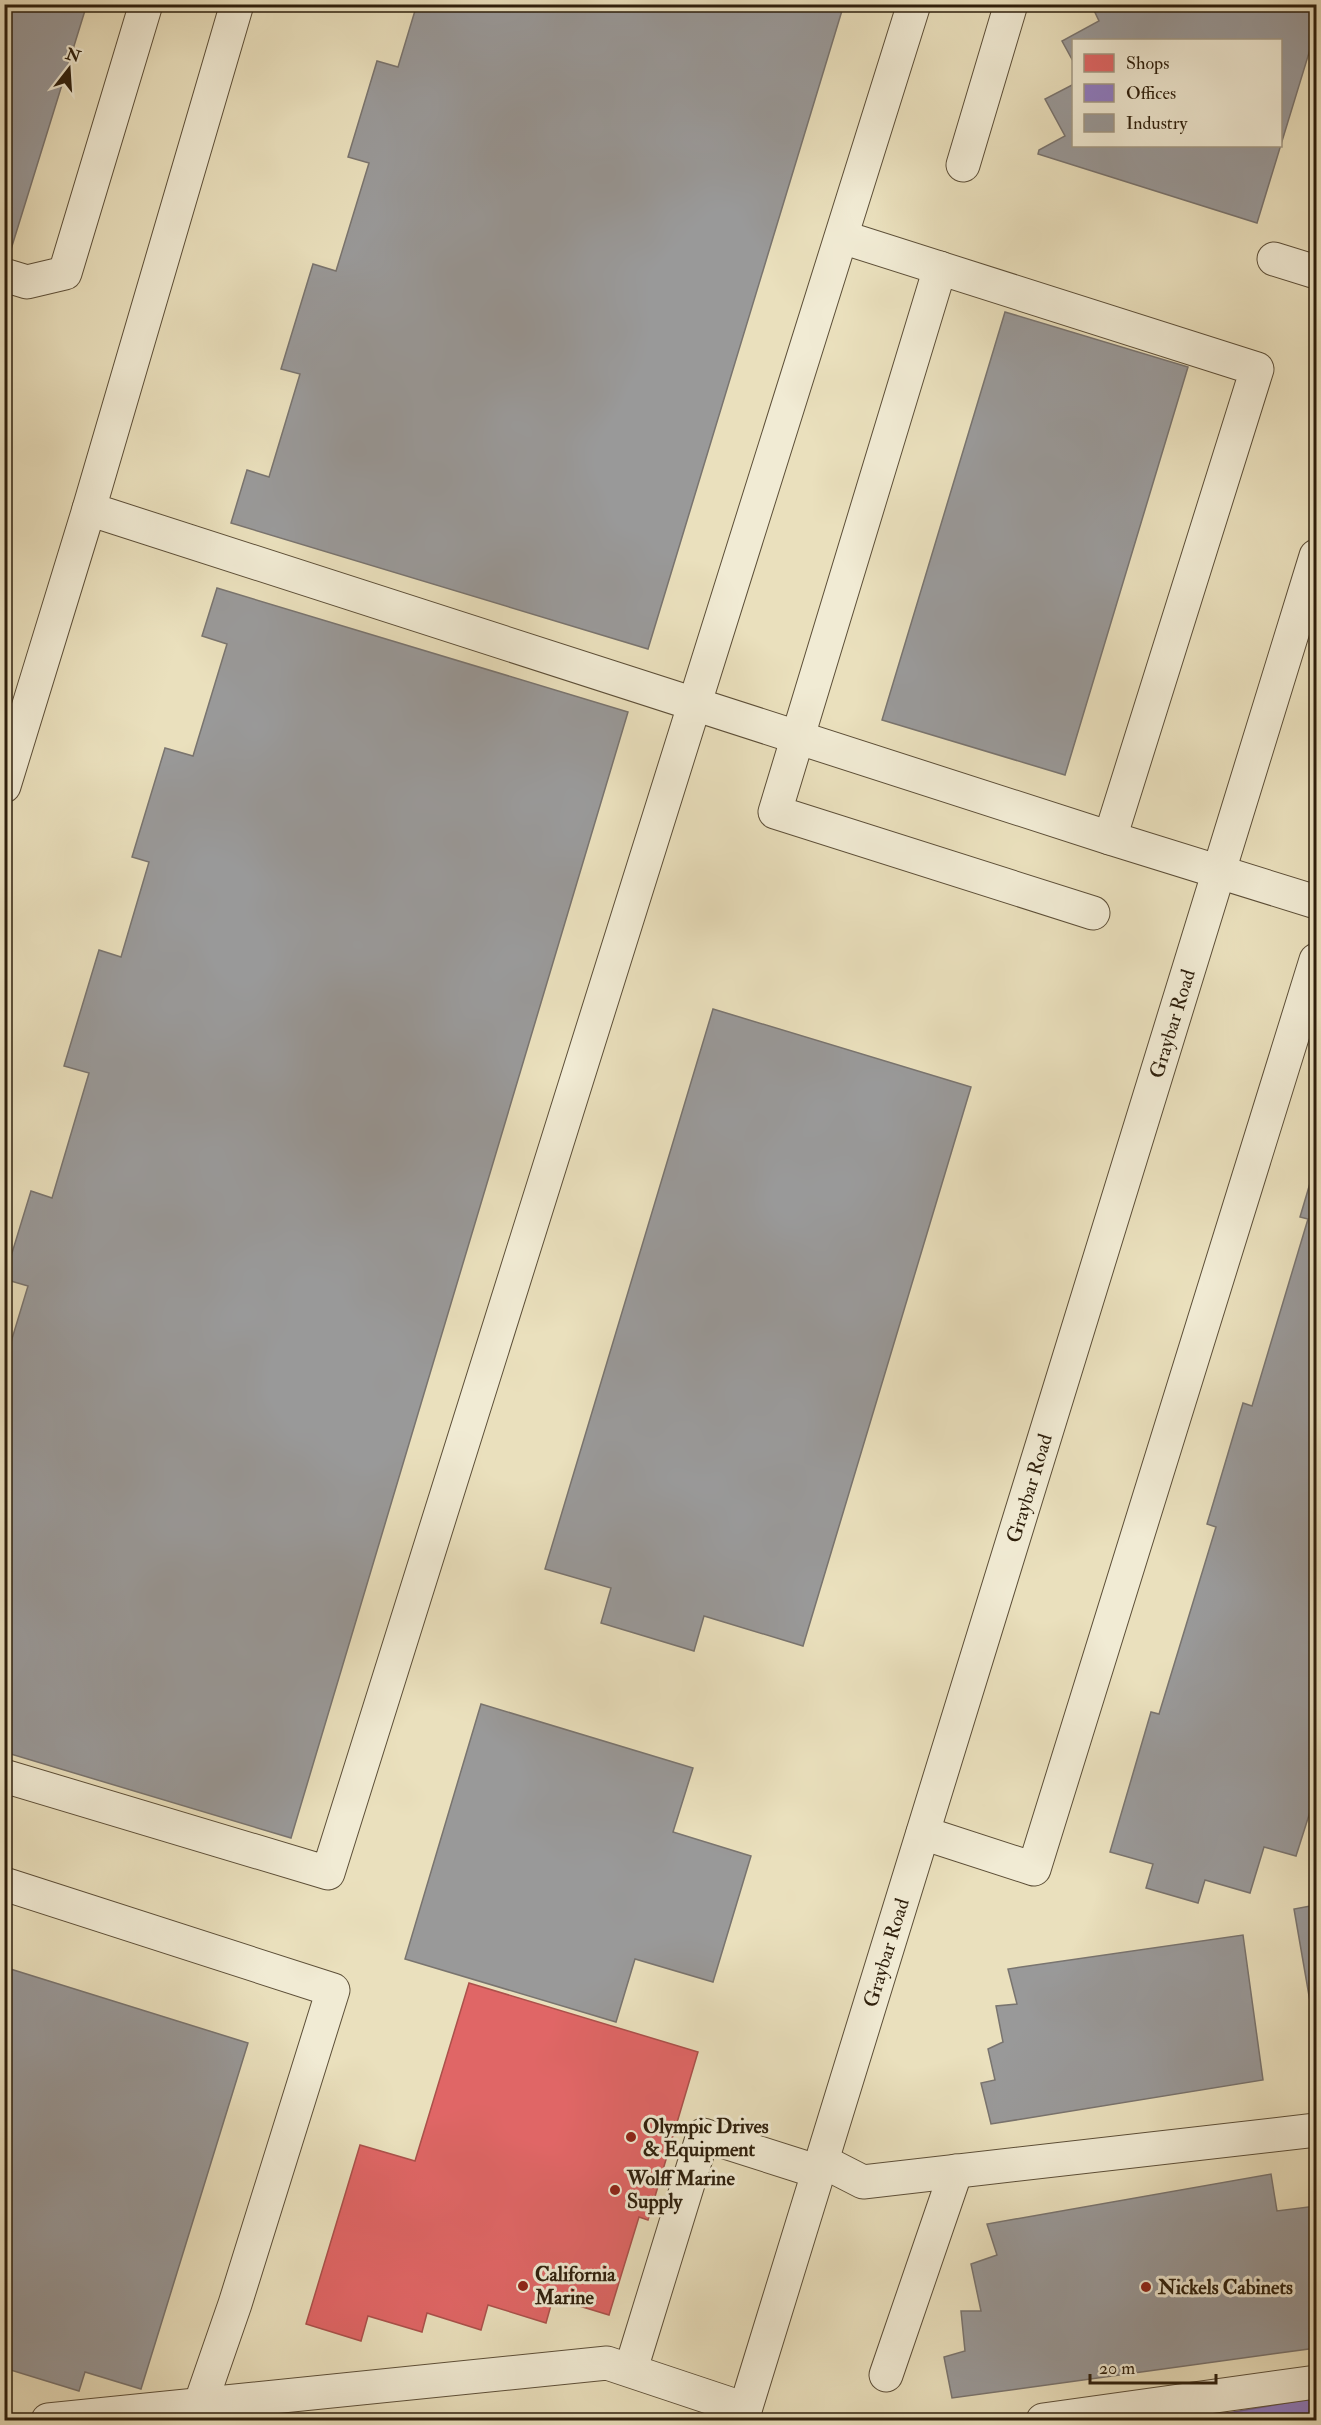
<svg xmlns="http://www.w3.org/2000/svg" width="1321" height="2425" font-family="'IM FELL Double Pica',serif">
<rect width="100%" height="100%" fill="#eae0bd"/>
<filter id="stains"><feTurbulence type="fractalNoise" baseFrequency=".00333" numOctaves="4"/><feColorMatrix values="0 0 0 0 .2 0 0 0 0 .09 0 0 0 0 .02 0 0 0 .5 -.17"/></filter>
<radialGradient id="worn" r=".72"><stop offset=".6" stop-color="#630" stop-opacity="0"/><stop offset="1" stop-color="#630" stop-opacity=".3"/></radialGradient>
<!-- shops -->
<polygon fill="#e06666" stroke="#ab514b" stroke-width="1.5" points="469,1983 698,2052 648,2220 639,2217 609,2315 553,2298 546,2323 488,2305 481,2330 427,2313 422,2332 368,2316 361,2341 306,2324 360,2145 415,2161"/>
<!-- offices -->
<polygon fill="#8e7cc3" stroke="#71608c" stroke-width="1.5" points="1316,2398 1316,2420 1186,2420"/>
<!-- industry -->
<g fill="#999" stroke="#79746f" stroke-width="1.5">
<polygon points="4,4 87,4 8,259 4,258"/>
<polygon points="417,4 844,4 648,649 231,523 247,470 269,477 300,374 281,369 313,264 336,271 369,163 348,157 377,61 398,67"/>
<polygon points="1091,4 1316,4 1316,30 1257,223 1038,154 1039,150 1065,136 1045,99 1074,84 1074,146 1280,146 1280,40 1074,40 1074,63 1062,41 1099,21"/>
<polygon points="1005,312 1188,367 1065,775 882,720"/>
<polygon points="217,588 628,712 291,1838 4,1752 4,1365 28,1286 4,1279 31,1191 52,1198 89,1073 64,1066 99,950 121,957 149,862 132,857 165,748 193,756 227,644 202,636"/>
<polygon points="713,1009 971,1087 803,1646 704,1616 694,1651 601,1623 611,1588 545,1569"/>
<polygon points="1316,1163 1316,1814 1310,1812 1296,1856 1264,1847 1250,1893 1205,1880 1198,1903 1146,1888 1153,1864 1110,1852 1151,1712 1159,1714 1216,1527 1207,1524 1243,1403 1252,1406 1308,1219 1300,1217"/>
<polygon points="481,1704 693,1768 673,1832 751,1856 713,1982 635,1959 616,2022 405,1959"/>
<polygon points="1316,1905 1316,2036 1294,1909"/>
<polygon points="1243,1935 1263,2080 991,2124 981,2083 995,2080 988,2049 1003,2042 996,2006 1017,2004 1008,1969"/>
<polygon points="4,1967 248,2043 141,2389 85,2372 79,2391 4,2368"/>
<polygon points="1271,2174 1277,2211 1316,2206 1316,2348 952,2398 944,2357 965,2351 961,2311 981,2311 971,2264 997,2255 987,2224"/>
</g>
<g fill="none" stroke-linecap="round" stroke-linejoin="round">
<!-- minor casing -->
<g stroke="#5d4f38" stroke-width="35">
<g id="minor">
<polyline points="237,4 89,509 1110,838 1316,902"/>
<polyline points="963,165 1011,4"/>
<polyline points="842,237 1257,369 1110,838"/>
<polyline points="1274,259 1316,272"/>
<polyline points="940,268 775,812 1093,913"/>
<polyline points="4,275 27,282 65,273 146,4"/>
<polyline points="4,786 89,509"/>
<polyline points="4,1776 328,1873 914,4"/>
<polyline points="923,1833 1034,1869 1316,960"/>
<polyline points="4,1884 333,1990 235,2304 200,2405"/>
<polyline points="822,2161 863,2182 1316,2130"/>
<polyline points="631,2369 703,2135 819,2172"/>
<polyline points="886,2375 956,2171"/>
<polyline points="48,2420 607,2363 745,2409"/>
<path id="s1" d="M 742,2420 L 1316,556"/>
<polyline points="1043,2420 1316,2382"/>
</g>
</g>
<!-- minor -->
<use href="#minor" stroke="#f1ebd4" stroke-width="33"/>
</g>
<!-- markers -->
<g fill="#8f2418" stroke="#f1ebd4" stroke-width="2">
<circle cx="631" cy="2137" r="6"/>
<circle cx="615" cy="2190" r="6"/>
<circle cx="523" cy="2286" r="6"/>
<circle cx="1146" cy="2287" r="6"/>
</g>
<g text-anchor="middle" stroke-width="6" stroke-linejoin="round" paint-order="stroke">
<!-- street labels -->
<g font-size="20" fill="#2e1f0c" stroke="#f1ebd4">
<text dy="7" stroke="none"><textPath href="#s1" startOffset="1461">Graybar Road</textPath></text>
<text dy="7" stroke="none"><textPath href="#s1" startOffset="975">Graybar Road</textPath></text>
<text dy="7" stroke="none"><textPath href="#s1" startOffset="489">Graybar Road</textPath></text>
</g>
<!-- poi labels -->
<g font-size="20" font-weight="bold" fill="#2e1f0c" stroke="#f1ebd4" text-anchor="start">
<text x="643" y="2133">Olympic Drives<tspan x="643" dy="23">&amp; Equipment</tspan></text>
<text x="627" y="2185">Wolff Marine<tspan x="627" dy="23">Supply</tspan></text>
<text x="535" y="2281">California<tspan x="535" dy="23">Marine</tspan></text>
<text x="1158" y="2294">Nickels Cabinets</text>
</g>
</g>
<!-- margin -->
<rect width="1321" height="2425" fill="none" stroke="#eae0bd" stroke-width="24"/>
<rect x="6" y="6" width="1309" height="2413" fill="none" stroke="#2e1f0c" stroke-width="3"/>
<rect x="12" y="12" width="1297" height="2401" fill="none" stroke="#2e1f0c" stroke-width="1.5"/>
<!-- legend -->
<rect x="1072" y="39" width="210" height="108" fill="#f1ebd4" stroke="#a39984" stroke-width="1.5"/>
<rect x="1084" y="54" width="30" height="18" fill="#e06666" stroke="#a39984" stroke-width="1.5"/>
<text x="1126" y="69" font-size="18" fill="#2e1f0c">Shops</text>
<rect x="1084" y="84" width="30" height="18" fill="#8e7cc3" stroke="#a39984" stroke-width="1.5"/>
<text x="1126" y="99" font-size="18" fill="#2e1f0c">Offices</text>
<rect x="1084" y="114" width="30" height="18" fill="#999999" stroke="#a39984" stroke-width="1.5"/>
<text x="1126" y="129" font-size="18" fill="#2e1f0c">Industry</text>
<!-- north arrow -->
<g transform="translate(69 69) rotate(17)" stroke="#f1ebd4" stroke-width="4.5" paint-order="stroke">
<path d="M0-4.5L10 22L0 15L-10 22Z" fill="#2e1f0c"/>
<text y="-9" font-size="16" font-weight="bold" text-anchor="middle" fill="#2e1f0c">N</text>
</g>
<!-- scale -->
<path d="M1090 2374v9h126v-9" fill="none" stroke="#2e1f0c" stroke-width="3"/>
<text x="1099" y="2374" font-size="18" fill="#2e1f0c" stroke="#f1ebd4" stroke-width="4.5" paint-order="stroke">20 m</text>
<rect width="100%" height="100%" filter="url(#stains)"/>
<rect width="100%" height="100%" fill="url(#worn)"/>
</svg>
